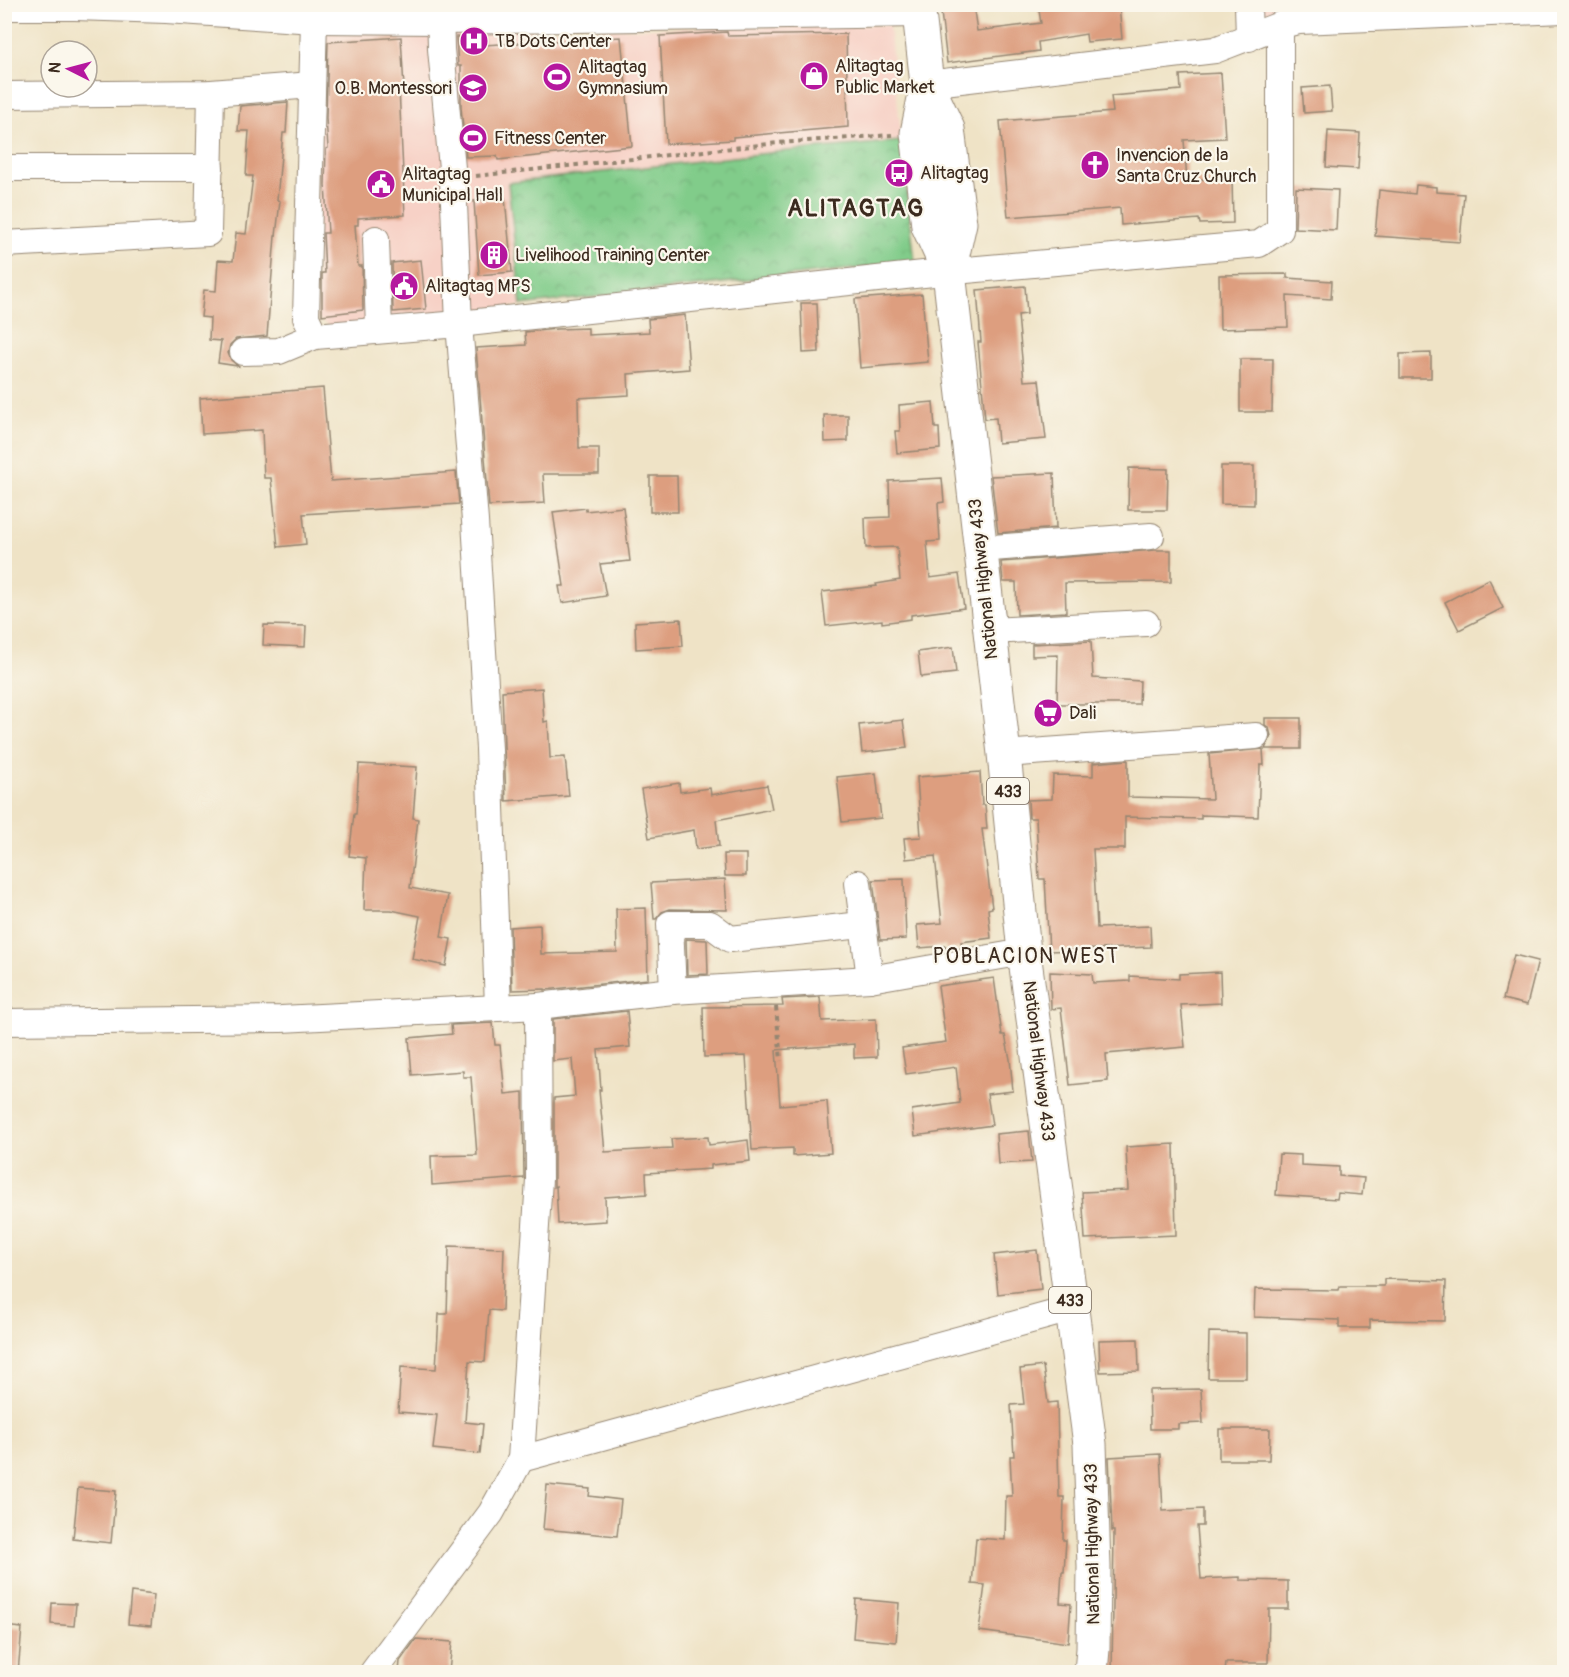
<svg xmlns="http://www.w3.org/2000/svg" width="1569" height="1677" font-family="Pangolin,sans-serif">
<defs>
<pattern id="park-crowns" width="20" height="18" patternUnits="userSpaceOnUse" patternTransform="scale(1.5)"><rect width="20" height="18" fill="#81cc8a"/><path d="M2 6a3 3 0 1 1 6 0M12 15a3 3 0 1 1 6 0" fill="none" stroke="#70af77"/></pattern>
</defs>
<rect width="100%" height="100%" fill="#fbf7ec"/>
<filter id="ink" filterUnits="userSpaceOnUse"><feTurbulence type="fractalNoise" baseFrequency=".0167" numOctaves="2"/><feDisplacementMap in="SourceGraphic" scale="12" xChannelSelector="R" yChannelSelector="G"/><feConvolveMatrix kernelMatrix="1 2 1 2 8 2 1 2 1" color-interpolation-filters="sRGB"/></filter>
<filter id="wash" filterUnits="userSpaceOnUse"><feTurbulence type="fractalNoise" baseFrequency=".008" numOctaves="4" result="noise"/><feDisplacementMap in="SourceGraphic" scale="24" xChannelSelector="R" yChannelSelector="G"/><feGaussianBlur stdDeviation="1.35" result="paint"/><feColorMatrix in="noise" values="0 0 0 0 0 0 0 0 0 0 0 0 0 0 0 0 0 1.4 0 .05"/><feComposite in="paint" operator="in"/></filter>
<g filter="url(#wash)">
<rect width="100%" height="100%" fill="#efe3c6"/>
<!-- built -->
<g fill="#f7d1c6">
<polygon points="1258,5 1492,5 1258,13"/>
<polygon points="889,25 915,262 331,327 317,318 318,33"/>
</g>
<!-- park -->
<polygon fill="url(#park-crowns)" stroke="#5e7b54" stroke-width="1.5" points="901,141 915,262 521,305 508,183 777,152"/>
<g id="blocks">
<!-- building -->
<g fill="#dd9e7f">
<polygon points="940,4 973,4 977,31 1041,23 1038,4 1071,4 1072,9 1119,5 1122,39 1087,42 1086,34 1038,42 1039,51 947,63"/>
<polygon points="727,32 728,36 846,34 848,127 733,137 733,140 666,144 660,36"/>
<polygon points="401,37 404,88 399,88 405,215 358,218 358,225 355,225 358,266 362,266 363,310 322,315 322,273 325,273 323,233 328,233 325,185 326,149 328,148 326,118 328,42"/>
<polygon points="456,37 484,37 484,45 621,37 632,146 498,160 497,156 466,157 461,107 461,66 458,66"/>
<polygon points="1221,73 1225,138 1184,140 1187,180 1232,178 1233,223 1200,224 1199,219 1121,225 1120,208 1008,217 1000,121 1113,112 1111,96 1181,90 1180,75"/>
<polygon points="1330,86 1332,111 1304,113 1302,88"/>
<polygon points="288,102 286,133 283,133 277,200 280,201 276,236 275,236 267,336 236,339 230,345 228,353 231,360 238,366 218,363 221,341 209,340 210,318 201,317 204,290 216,291 218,260 233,261 236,233 246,234 253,176 246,176 249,131 238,131 240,106"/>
<polygon points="1328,131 1360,133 1358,169 1326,167"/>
<polygon points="1416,185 1436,187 1436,192 1464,194 1460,242 1375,236 1379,190 1415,194"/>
<polygon points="1296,188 1338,190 1336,230 1295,228"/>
<polygon points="505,198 512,272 479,275 474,201"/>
<polygon points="421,260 426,309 393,312 392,263"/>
<polygon points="1287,274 1287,278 1332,281 1331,299 1287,296 1288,327 1220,329 1219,275"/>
<polygon points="1025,286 1027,314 1018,315 1024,381 1039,380 1046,439 998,443 996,418 985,419 978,342 981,342 977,290"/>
<polygon points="922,294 928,362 860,368 855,299"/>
<polygon points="801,303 817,303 819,352 803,353"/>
<polygon points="685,315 689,369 628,374 629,395 578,398 579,448 599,448 599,474 543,474 545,503 489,506 476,348 526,345 525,332 557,329 588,328 588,335 649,332 648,319"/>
<polygon points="1431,353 1431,378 1400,378 1400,354"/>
<polygon points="1240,359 1273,359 1272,412 1240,412"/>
<polygon points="323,388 331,481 456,472 459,504 303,514 306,544 278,547 271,478 264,478 262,430 202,434 200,398"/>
<polygon points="933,402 935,428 939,428 940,449 897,453 895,431 900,431 899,405"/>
<polygon points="824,415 848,415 848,441 825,442"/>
<polygon points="1221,466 1254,466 1254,505 1221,504"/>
<polygon points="1129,468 1168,469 1167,510 1128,510"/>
<polygon points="1054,473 1056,528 998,533 991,476"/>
<polygon points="650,476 677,476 678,512 650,512"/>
<polygon points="942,478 944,502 938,503 940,541 927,542 930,578 959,574 964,608 911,615 911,619 882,623 882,620 826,626 822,592 877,586 876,584 900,580 897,547 866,548 865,518 890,517 889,481"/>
<polygon points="623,507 630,561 600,564 606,596 562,603 559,586 564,586 553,512 586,508 586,511"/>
<polygon points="1155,550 1171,550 1171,582 1065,583 1066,612 1017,615 1016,582 1003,582 1001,562"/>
<polygon points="1489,579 1503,608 1459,630 1445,602"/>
<polygon points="681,619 683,646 636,649 635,622"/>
<polygon points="264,625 306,626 305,647 263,645"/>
<polygon points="1091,641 1093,678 1140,681 1139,704 1057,704 1058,655 1032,656 1032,644"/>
<polygon points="953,647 956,673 921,677 918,652"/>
<polygon points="542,688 544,722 548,721 550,758 565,757 569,796 506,801 502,691"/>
<polygon points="1265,718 1301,718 1301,749 1265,749 1271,736 1269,728 1265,725"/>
<polygon points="903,720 907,748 862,753 859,725"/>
<polygon points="1263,749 1264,765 1260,765 1258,817 1201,815 1201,819 1125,817 1125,849 1093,849 1097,928 1150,926 1151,947 1049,951 1045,879 1039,879 1036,818 1029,818 1028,800 1052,799 1053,775 1093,776 1093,763 1128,760 1128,797 1212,799 1209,754"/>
<polygon points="359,764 417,767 413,818 418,819 410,888 448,895 441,937 451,939 446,966 412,959 420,916 391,910 364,910 366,858 349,856 354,814 356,814"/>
<polygon points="980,772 982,805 985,805 987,829 982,829 992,908 988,909 991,938 961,942 962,948 946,949 945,946 919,948 917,925 942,923 935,856 906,859 904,838 921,837 917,777"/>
<polygon points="876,773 881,818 842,822 837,777"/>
<polygon points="679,783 680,792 710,788 711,795 767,785 772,809 716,820 719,846 696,849 694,830 649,838 641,789"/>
<polygon points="724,854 746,854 746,876 725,876"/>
<polygon points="725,879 727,910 670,909 662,912 656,919 654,919 651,883"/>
<polygon points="904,879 906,939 880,940 873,880"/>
<polygon points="646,908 648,979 545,990 545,989 512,990 510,927 540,925 541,954 617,952 616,909"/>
<polygon points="686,939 707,940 708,974 687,975"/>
<polygon points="1514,955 1538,961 1527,1005 1503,999"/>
<polygon points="1050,972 1092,974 1093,983 1130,981 1130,976 1179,979 1179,974 1220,972 1221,1003 1181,1005 1185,1047 1106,1054 1108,1081 1070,1085 1061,1008 1051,1009"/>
<polygon points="994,978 1002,1035 1005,1035 1010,1059 1013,1091 987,1094 992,1125 915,1136 912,1110 960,1103 956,1067 906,1074 902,1048 946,1042 938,986"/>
<polygon points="820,997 822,1021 876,1019 877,1057 854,1058 854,1044 776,1050 780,1105 827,1101 831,1153 793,1156 793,1148 752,1150 746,1056 704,1057 703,1007 783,1006 782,999"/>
<polygon points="627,1011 630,1047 598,1050 601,1090 599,1090 605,1152 672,1148 671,1139 708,1137 709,1145 748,1140 750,1161 711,1165 711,1169 646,1173 647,1194 605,1197 606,1221 558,1224 556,1186 554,1187 554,1098 575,1096 572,1059 553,1061 553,1019"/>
<polygon points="493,1023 495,1045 500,1045 505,1094 523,1092 524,1178 432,1185 431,1156 477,1155 471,1077 463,1077 463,1071 412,1075 409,1038 452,1034 451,1025"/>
<polygon points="1029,1131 1032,1162 998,1164 996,1134"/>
<polygon points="1174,1144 1176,1235 1085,1239 1082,1192 1128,1190 1126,1147"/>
<polygon points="1279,1154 1301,1155 1301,1165 1339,1167 1339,1176 1364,1178 1362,1195 1338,1193 1337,1199 1276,1195"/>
<polygon points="449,1246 504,1248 502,1311 489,1310 485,1362 469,1361 465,1422 483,1424 480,1454 433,1449 437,1415 398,1412 401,1367 436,1369 439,1314 447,1314"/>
<polygon points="1037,1250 1041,1289 998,1294 994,1255"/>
<polygon points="1384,1279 1446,1281 1445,1321 1370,1320 1370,1328 1339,1328 1339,1320 1254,1317 1255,1289 1339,1290 1340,1286 1384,1286"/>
<polygon points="1209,1332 1246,1333 1246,1378 1208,1378"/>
<polygon points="1138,1339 1139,1371 1100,1372 1099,1340"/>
<polygon points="1043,1366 1048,1403 1057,1402 1059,1497 1064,1497 1063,1540 1066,1540 1064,1572 1062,1572 1060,1603 1071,1604 1068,1643 979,1631 985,1585 972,1584 976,1538 1005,1540 1006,1496 1012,1496 1010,1456 1014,1456 1011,1405 1024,1404 1020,1369"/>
<polygon points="1201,1389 1203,1423 1178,1424 1178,1429 1150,1429 1149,1390"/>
<polygon points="1219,1429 1270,1429 1269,1460 1219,1460"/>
<polygon points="1160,1454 1163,1511 1203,1509 1203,1526 1197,1526 1201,1579 1240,1577 1240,1580 1288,1581 1288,1609 1269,1609 1268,1663 1226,1663 1225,1672 1112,1672 1114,1531 1112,1531 1109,1457"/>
<polygon points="547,1485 590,1489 589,1496 621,1500 617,1536 543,1529"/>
<polygon points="78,1488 116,1491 111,1543 73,1539"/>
<polygon points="131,1592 154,1595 151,1626 128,1624"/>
<polygon points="856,1599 899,1603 896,1642 853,1638"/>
<polygon points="52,1603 76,1604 74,1626 51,1624"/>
<polygon points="4,1626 22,1628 18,1672 4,1672"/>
<polygon points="416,1639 452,1642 449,1672 399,1672 400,1661"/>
</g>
</g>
</g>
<g filter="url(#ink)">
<use href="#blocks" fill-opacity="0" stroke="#958672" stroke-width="1.5"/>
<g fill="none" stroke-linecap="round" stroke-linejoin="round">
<!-- minor casing -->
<g stroke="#958672" stroke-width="28">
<g id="minor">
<polyline points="440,4 441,49 453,179 459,324 475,521 489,749 498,1008"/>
<polyline points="1248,4 1249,38"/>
<polyline points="4,7 75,7 166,10 314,20 440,21 919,14"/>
<polyline points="314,20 306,317 315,336"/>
<polyline points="927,84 1215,50 1280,25 1299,21 1564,10"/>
<polyline points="4,95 211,93 312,85"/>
<polyline points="4,168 210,168"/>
<polyline points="376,239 379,330"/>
<polyline points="4,244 208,233 211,93"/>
<polyline points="243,352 279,351 315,336 459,324 933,273 1259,244 1280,230 1280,25"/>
<polyline points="980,549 1151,536"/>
<polyline points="989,631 1146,623"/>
<polyline points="1004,754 1256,736"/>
<polyline points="858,883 870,979"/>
<polyline points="673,991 670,924 710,924 730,939 862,925"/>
<polyline points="4,1022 281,1019 538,1006 673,991 870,979 1024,952"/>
<polyline points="521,1459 1071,1309"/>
<polyline points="373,1672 491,1513 521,1459 539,1179 538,1006"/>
</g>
</g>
<!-- major casing -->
<g stroke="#958672" stroke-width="35">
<g id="major">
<polyline points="918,4 927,84 948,129 960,223 949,272"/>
<polyline points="927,84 917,133 928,226 949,272 1004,754 1024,952 1090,1444 1094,1567 1093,1649 1091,1672"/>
</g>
</g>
<!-- path -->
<g stroke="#958672" stroke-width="4" stroke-dasharray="4.5 4.5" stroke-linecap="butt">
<polyline points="476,176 778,143 892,135"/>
<polyline points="776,1007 781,1061"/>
</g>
<!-- minor -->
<use href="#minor" stroke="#fff" stroke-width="26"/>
<!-- major -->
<use href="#major" stroke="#fff" stroke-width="33"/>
</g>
</g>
<!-- icons -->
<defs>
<g id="hospital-disc" transform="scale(1.5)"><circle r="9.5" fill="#b5179e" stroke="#fbf7ec"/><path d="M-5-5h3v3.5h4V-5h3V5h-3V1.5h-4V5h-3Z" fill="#fff"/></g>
<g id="shop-disc" transform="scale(1.5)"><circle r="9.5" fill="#b5179e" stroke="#fbf7ec"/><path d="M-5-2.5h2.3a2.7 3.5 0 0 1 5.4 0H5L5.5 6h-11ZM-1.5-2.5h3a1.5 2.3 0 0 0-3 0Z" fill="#fff"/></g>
<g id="stadium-disc" transform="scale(1.5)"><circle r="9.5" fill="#b5179e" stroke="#fbf7ec"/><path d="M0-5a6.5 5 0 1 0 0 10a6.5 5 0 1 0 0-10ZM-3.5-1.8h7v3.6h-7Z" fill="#fff"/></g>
<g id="school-disc" transform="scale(1.5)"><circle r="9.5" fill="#b5179e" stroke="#fbf7ec"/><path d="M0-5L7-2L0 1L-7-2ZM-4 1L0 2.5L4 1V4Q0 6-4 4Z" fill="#fff"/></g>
<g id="church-disc" transform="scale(1.5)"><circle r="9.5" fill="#b5179e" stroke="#fbf7ec"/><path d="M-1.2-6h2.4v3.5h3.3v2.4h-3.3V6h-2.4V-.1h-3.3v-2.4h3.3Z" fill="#fff"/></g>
<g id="bus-disc" transform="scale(1.5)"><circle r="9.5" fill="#b5179e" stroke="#fbf7ec"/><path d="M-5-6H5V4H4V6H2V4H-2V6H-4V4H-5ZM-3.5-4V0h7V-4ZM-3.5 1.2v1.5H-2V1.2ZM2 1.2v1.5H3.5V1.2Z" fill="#fff"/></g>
<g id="civic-disc" transform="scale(1.5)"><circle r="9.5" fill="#b5179e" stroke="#fbf7ec"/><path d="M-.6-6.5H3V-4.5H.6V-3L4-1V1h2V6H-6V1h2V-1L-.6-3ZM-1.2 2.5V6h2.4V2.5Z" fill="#fff"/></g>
<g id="building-disc" transform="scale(1.5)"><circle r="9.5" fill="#b5179e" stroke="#fbf7ec"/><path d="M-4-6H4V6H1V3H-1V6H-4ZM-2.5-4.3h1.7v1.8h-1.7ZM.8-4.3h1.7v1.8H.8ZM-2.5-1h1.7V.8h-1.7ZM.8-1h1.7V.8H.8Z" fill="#fff"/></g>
<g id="supermarket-disc" transform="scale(1.5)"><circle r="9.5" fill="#b5179e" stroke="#fbf7ec"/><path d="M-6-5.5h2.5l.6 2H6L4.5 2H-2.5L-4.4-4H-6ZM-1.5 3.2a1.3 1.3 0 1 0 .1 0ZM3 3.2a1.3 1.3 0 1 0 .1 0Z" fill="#fff"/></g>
</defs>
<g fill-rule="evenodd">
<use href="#hospital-disc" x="474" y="41"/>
<use href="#shop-disc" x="814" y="76"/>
<use href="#stadium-disc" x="557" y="77"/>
<use href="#school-disc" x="473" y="88"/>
<use href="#stadium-disc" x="473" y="138"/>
<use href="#church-disc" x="1095" y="165"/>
<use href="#bus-disc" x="899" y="173"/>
<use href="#civic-disc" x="381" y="184"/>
<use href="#building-disc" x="494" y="255"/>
<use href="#civic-disc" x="404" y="286"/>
<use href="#supermarket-disc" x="1048" y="713"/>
</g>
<g text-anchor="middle" stroke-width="4.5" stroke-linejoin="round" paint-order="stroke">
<!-- shield labels -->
<g fill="#fbf7ec" stroke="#75685c" stroke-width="1.5">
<rect x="987" y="778" width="42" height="26" rx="4.5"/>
<rect x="1049" y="1287" width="42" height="26" rx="4.5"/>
</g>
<g font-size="16" font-weight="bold" fill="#3b2a1e">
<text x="1008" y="797">433</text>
<text x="1070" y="1306">433</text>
</g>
<!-- poi labels -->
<g font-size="18" fill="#3b2a1e" stroke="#fbf7ec" text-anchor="start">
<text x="495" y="47">TB Dots Center</text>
<text x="835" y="72">Alitagtag<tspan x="835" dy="21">Public Market</tspan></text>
<text x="578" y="73">Alitagtag<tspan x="578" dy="21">Gymnasium</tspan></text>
<text x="452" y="94" text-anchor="end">O.B. Montessori</text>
<text x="494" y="144">Fitness Center</text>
<text x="1116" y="161">Invencion de la<tspan x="1116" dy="21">Santa Cruz Church</tspan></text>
<text x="920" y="179">Alitagtag</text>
<text x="402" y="180">Alitagtag<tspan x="402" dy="21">Municipal Hall</tspan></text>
<text x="515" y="261">Livelihood Training Center</text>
<text x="425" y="292">Alitagtag MPS</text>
<text x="1069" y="719">Dali</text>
</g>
<!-- street labels -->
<g font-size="18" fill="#3b2a1e" stroke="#fbf7ec">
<text transform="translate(983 579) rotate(-96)" y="6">National Highway 433</text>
<text transform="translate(1039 1061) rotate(83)" y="6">National Highway 433</text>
<text transform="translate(1092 1544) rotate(-91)" y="6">National Highway 433</text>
</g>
<!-- quarter labels -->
<g font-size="21" letter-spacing="1.5" fill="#3b2a1e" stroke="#fbf7ec">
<text x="1026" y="963">POBLACION WEST</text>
</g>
<!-- district labels -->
<g font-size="24" font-weight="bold" letter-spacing="1.5" fill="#3b2a1e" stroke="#fbf7ec">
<text x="856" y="216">ALITAGTAG</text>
</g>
</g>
<!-- margin -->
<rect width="1569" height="1677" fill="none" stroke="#fbf7ec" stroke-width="24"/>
<!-- north arrow -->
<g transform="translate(69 69) rotate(276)"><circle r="28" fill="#fbf7ec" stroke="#aea59a" stroke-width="1.5"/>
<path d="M0-4.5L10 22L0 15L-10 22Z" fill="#b5179e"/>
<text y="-9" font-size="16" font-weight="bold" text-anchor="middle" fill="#3b2a1e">N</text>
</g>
</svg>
